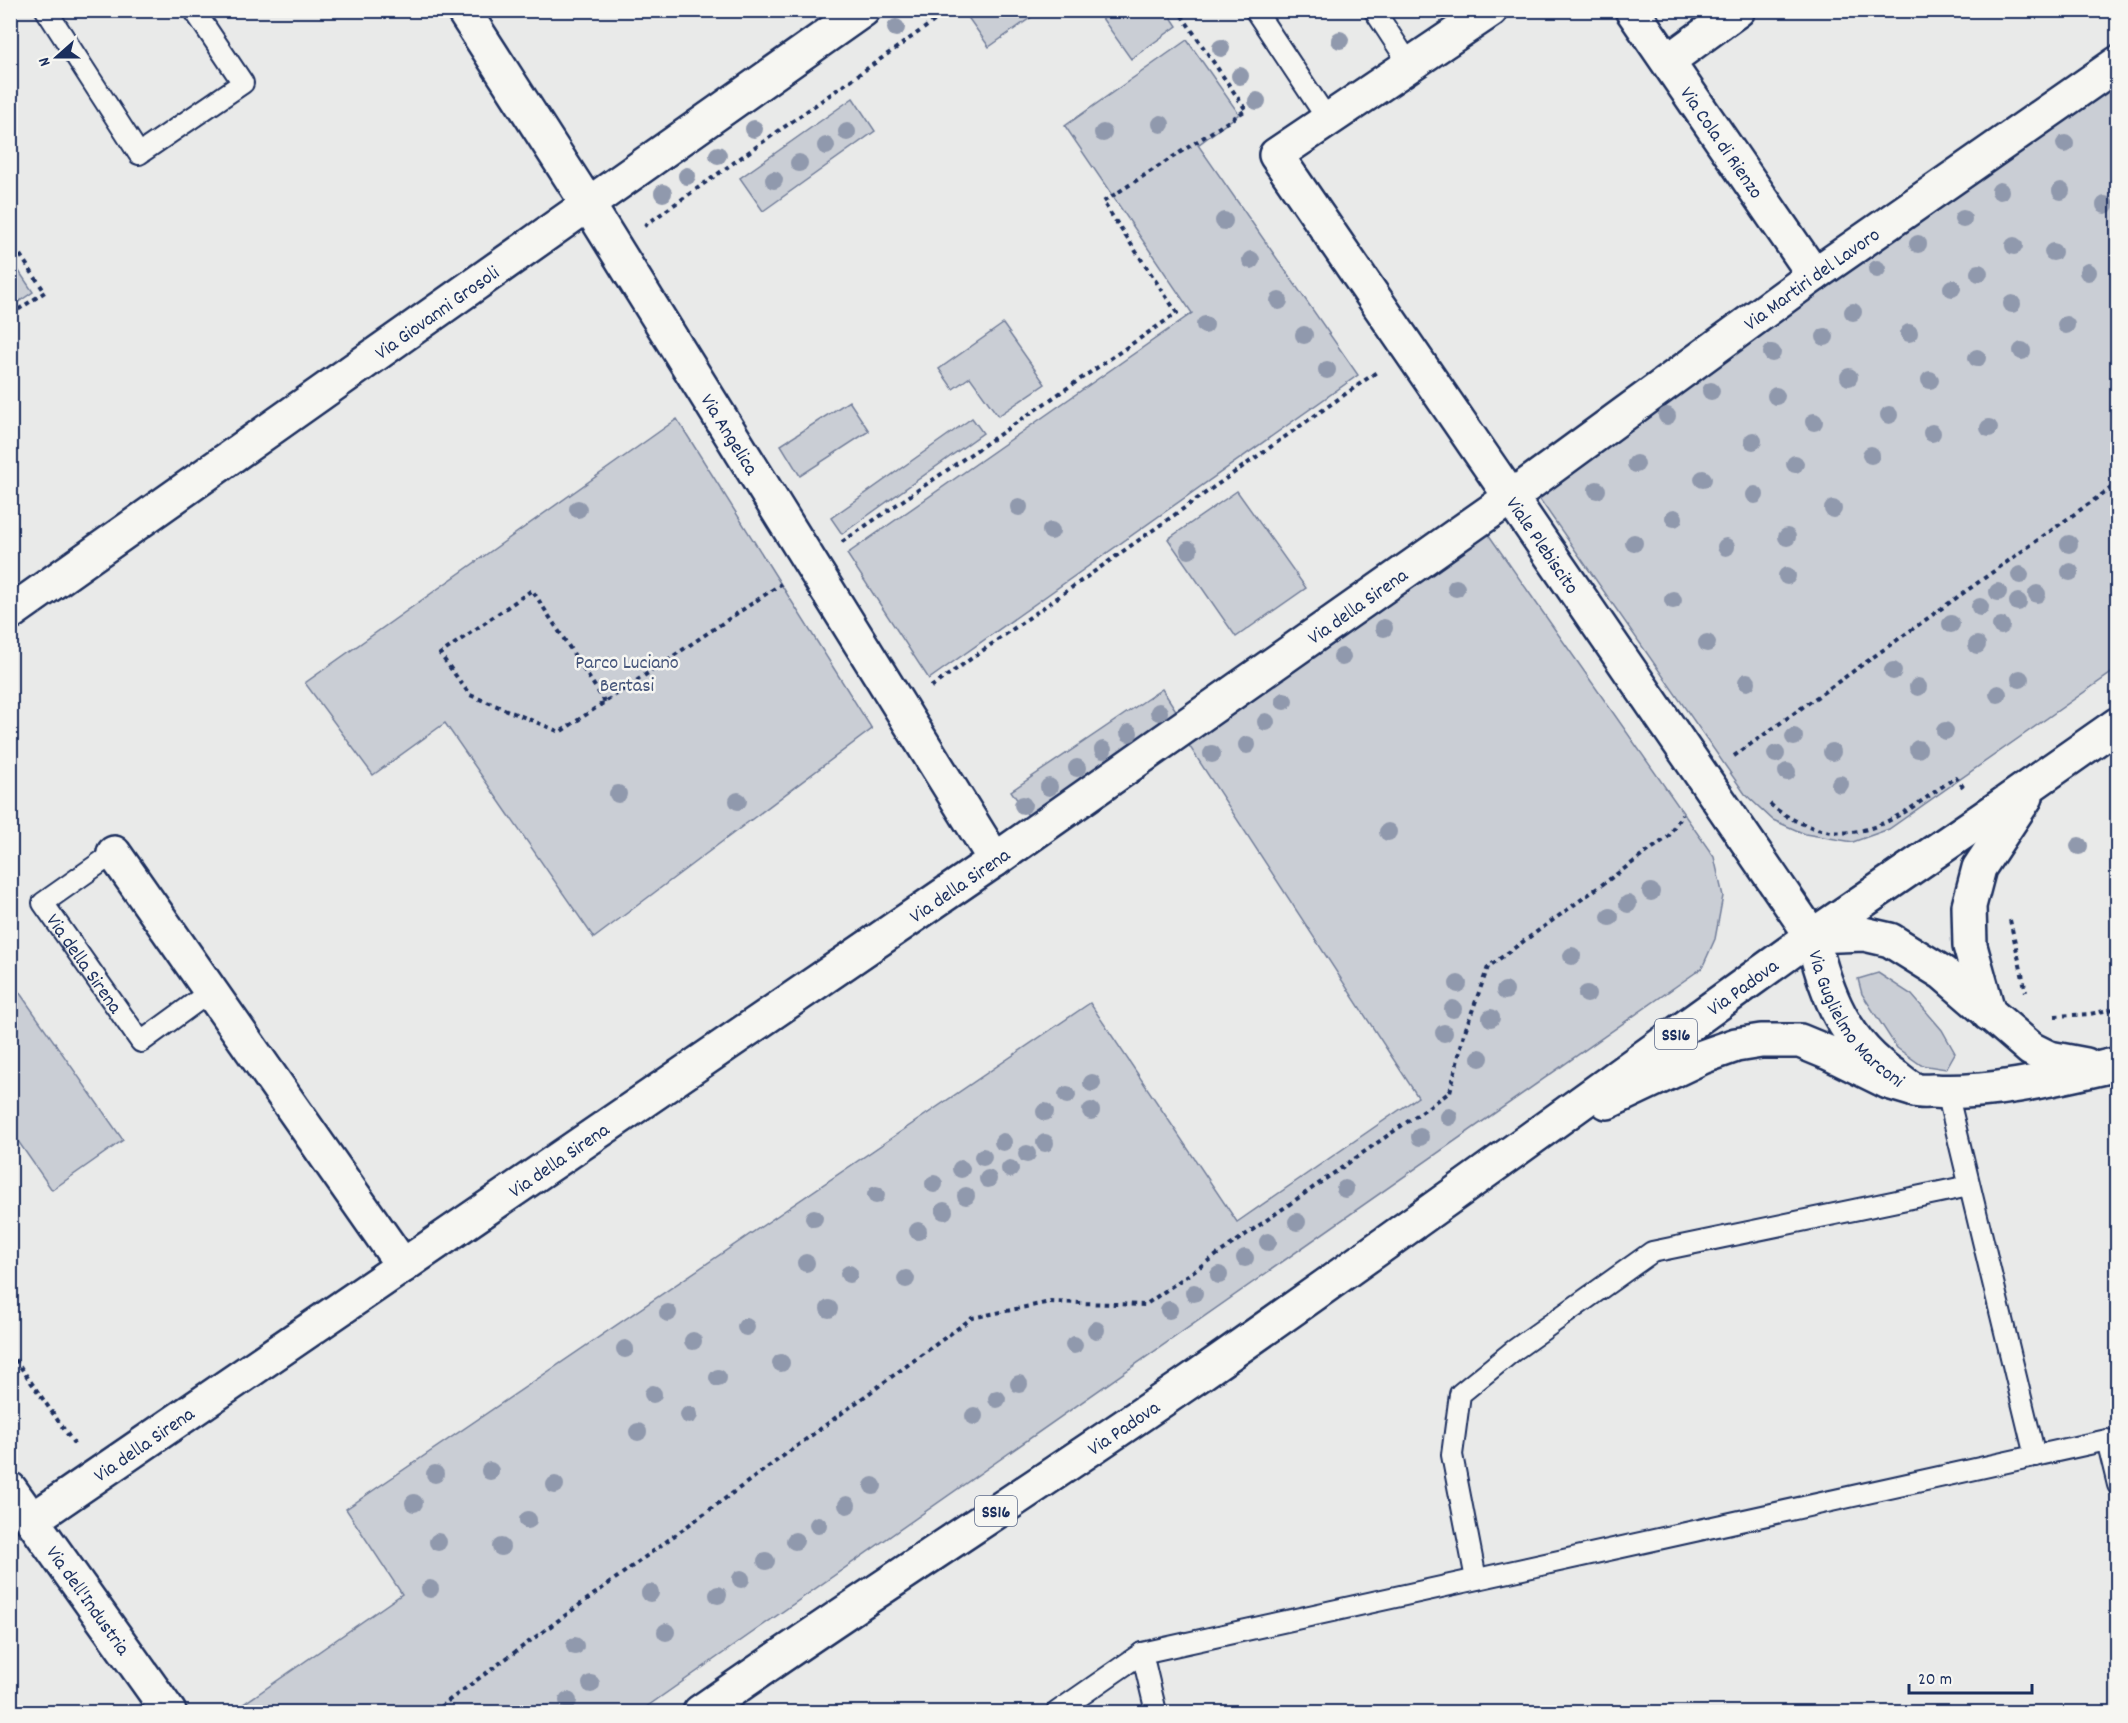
<svg xmlns="http://www.w3.org/2000/svg" width="2128" height="1723" font-family="Dekko,sans-serif">
<rect width="100%" height="100%" fill="#e9eae9"/>
<filter id="ink" filterUnits="userSpaceOnUse"><feTurbulence type="fractalNoise" baseFrequency=".0167" numOctaves="2"/><feDisplacementMap in="SourceGraphic" scale="12" xChannelSelector="R" yChannelSelector="G"/><feConvolveMatrix kernelMatrix="1 2 1 2 8 2 1 2 1" color-interpolation-filters="sRGB"/></filter>
<g filter="url(#ink)">
<!-- green -->
<g fill="#caced5" stroke="#727e9a" stroke-width="1.5">
<polygon points="975,10 1040,10 1040,11 989,47 967,16"/>
<polygon points="1097,11 1167,11 1177,26 1131,59"/>
<polygon points="1187,40 1239,114 1198,145 1358,375 929,679 847,554 1192,313 1065,126"/>
<polygon points="2117,80 2117,669 1889,829 1853,842 1805,834 1773,820 1745,794 1534,491"/>
<polygon points="853,98 875,131 763,211 740,178"/>
<polygon points="10,258 33,292 11,307 10,307"/>
<polygon points="1003,324 1045,384 998,416 970,377 953,389 939,369"/>
<polygon points="849,401 869,431 800,476 781,445"/>
<polygon points="972,418 983,433 842,534 831,518"/>
<polygon points="677,419 872,729 594,938 445,723 373,775 305,683"/>
<polygon points="1237,491 1306,588 1236,637 1168,539"/>
<polygon points="1486,531 1714,857 1723,896 1715,939 1702,968 639,1712 232,1712 402,1594 346,1509 1090,1003 1237,1222 1418,1097 1188,744"/>
<polygon points="1162,689 1179,715 1029,817 1011,791"/>
<polygon points="1878,973 1912,995 1942,1030 1955,1053 1946,1069 1921,1065 1897,1048 1862,994 1858,979"/>
<polygon points="10,979 123,1140 52,1190 11,1131"/>
</g>
<g fill="none" stroke-linecap="round" stroke-linejoin="round">
<!-- lane casing -->
<g stroke="#1b2f5e" stroke-width="24">
<g id="lane">
<polyline points="46,10 139,154 243,83 194,10"/>
<polyline points="1255,10 1328,120"/>
<polyline points="1374,10 1410,65"/>
<path id="s1" d="M 114,853 L 43,903 L 141,1042 L 211,991"/>
<polyline points="1947,1092 2035,1456"/>
<polyline points="1476,1579 1452,1455 1460,1394 1513,1351 1652,1252 1969,1186"/>
<polyline points="1142,1653 1156,1712"/>
<polyline points="1057,1712 1142,1653 2107,1440 2118,1485"/>
</g>
</g>
<!-- street casing -->
<g stroke="#1b2f5e" stroke-width="38">
<g id="street">
<path id="s2" d="M 463,10 L 589,206 L 995,860"/>
<path id="s3" d="M 1491,10 L 1276,155 L 1812,936"/>
<path id="s4" d="M 1632,10 L 1814,275"/>
<polyline points="1668,61 1738,10"/>
<path id="s5" d="M 10,613 L 863,10"/>
<polyline points="114,853 403,1266"/>
<path id="s6" d="M 10,1489 L 169,1712"/>
<path id="s7" d="M 32,1520 L 995,860 L 1511,497 L 1814,275 L 2118,63"/>
</g>
</g>
<!-- secondary casing -->
<g stroke="#1b2f5e" stroke-width="38">
<g id="secondary">
<polyline points="1812,936 1984,818 2118,724"/>
<polyline points="1989,1014 1970,946 1969,906 1979,868 2026,797"/>
</g>
</g>
<!-- primary casing -->
<g stroke="#1b2f5e" stroke-width="38">
<g id="primary">
<path id="s8" d="M 1812,936 C 1826,993 1844,1043 1896,1077 C 1901,1081 1908,1087 1915,1090 C 1920,1092 1927,1091 1933,1091 C 1990,1095 2061,1077 2118,1064"/>
<polyline points="1812,936 1864,934 1890,940 1943,973 2031,1049 2049,1058 2086,1065"/>
<polyline points="1607,1102 1702,1057 1736,1045 1761,1041 1800,1041 1829,1053 1888,1082 1915,1090"/>
<path id="s9" d="M 700,1712 C 865,1596 1036,1488 1202,1373 C 1407,1230 1609,1082 1812,936"/>
</g>
</g>
<!-- path -->
<g stroke="#1b2f5e" stroke-width="4" stroke-dasharray="4.5 4.5" stroke-linecap="butt">
<polyline points="644,226 950,10"/>
<polyline points="10,240 45,292 10,315"/>
<polyline points="842,542 1177,313 1103,202 1246,110 1178,10"/>
<polyline points="931,687 1378,371"/>
<polyline points="605,702 532,590 440,654 470,695 560,732 781,584"/>
<polyline points="1734,756 2118,483"/>
<path d="M 1770,804 C 1781,814 1793,820 1806,825 C 1865,850 1910,808 1956,777 L 1963,787"/>
<polyline points="2010,920 2026,992"/>
<polyline points="2055,1016 2090,1014 2118,1008"/>
<polyline points="10,1352 75,1445"/>
<polyline points="433,1712 972,1318 1050,1302 1145,1305 1450,1092 1464,1034 1488,967 1668,837 1682,814"/>
</g>
<!-- lane -->
<use href="#lane" stroke="#f6f6f2" stroke-width="20"/>
<!-- street -->
<use href="#street" stroke="#f6f6f2" stroke-width="33"/>
<!-- secondary -->
<use href="#secondary" stroke="#f6f6f2" stroke-width="33"/>
<!-- primary -->
<use href="#primary" stroke="#f6f6f2" stroke-width="33"/>
</g>
<!-- trees -->
<g fill="#9099ad">
<circle cx="896" cy="28" r="9"/>
<circle cx="1340" cy="40" r="9"/>
<circle cx="1221" cy="48" r="9"/>
<circle cx="1240" cy="76" r="9"/>
<circle cx="1257" cy="101" r="9"/>
<circle cx="1161" cy="124" r="9"/>
<circle cx="754" cy="129" r="9"/>
<circle cx="847" cy="132" r="9"/>
<circle cx="1103" cy="133" r="9"/>
<circle cx="2065" cy="144" r="9"/>
<circle cx="826" cy="146" r="9"/>
<circle cx="718" cy="155" r="9"/>
<circle cx="799" cy="163" r="9"/>
<circle cx="687" cy="176" r="9"/>
<circle cx="774" cy="180" r="9"/>
<circle cx="2000" cy="191" r="9"/>
<circle cx="2061" cy="191" r="9"/>
<circle cx="663" cy="193" r="9"/>
<circle cx="2105" cy="205" r="9"/>
<circle cx="1963" cy="219" r="9"/>
<circle cx="1224" cy="221" r="9"/>
<circle cx="1918" cy="244" r="9"/>
<circle cx="2014" cy="246" r="9"/>
<circle cx="2053" cy="252" r="9"/>
<circle cx="1251" cy="260" r="9"/>
<circle cx="1877" cy="269" r="9"/>
<circle cx="2088" cy="272" r="9"/>
<circle cx="1979" cy="273" r="9"/>
<circle cx="1952" cy="288" r="9"/>
<circle cx="1279" cy="301" r="9"/>
<circle cx="2012" cy="304" r="9"/>
<circle cx="1853" cy="312" r="9"/>
<circle cx="1205" cy="325" r="9"/>
<circle cx="2066" cy="325" r="9"/>
<circle cx="1909" cy="333" r="9"/>
<circle cx="1304" cy="335" r="9"/>
<circle cx="1825" cy="337" r="9"/>
<circle cx="2022" cy="351" r="9"/>
<circle cx="1772" cy="353" r="9"/>
<circle cx="1977" cy="358" r="9"/>
<circle cx="1327" cy="370" r="9"/>
<circle cx="1849" cy="377" r="9"/>
<circle cx="1930" cy="380" r="9"/>
<circle cx="1711" cy="391" r="9"/>
<circle cx="1776" cy="396" r="9"/>
<circle cx="1889" cy="415" r="9"/>
<circle cx="1667" cy="416" r="9"/>
<circle cx="1814" cy="422" r="9"/>
<circle cx="1989" cy="428" r="9"/>
<circle cx="1932" cy="433" r="9"/>
<circle cx="1753" cy="441" r="9"/>
<circle cx="1871" cy="455" r="9"/>
<circle cx="1636" cy="464" r="9"/>
<circle cx="1795" cy="464" r="9"/>
<circle cx="1703" cy="479" r="9"/>
<circle cx="1597" cy="490" r="9"/>
<circle cx="1755" cy="495" r="9"/>
<circle cx="1019" cy="507" r="9"/>
<circle cx="578" cy="509" r="9"/>
<circle cx="1833" cy="509" r="9"/>
<circle cx="1674" cy="518" r="9"/>
<circle cx="1051" cy="531" r="9"/>
<circle cx="1787" cy="537" r="9"/>
<circle cx="1634" cy="543" r="9"/>
<circle cx="2069" cy="544" r="9"/>
<circle cx="1726" cy="547" r="9"/>
<circle cx="1189" cy="550" r="9"/>
<circle cx="2070" cy="572" r="9"/>
<circle cx="2020" cy="575" r="9"/>
<circle cx="1787" cy="576" r="9"/>
<circle cx="1456" cy="588" r="9"/>
<circle cx="1998" cy="592" r="9"/>
<circle cx="2037" cy="594" r="9"/>
<circle cx="1673" cy="600" r="9"/>
<circle cx="2018" cy="602" r="9"/>
<circle cx="1980" cy="607" r="9"/>
<circle cx="1951" cy="624" r="9"/>
<circle cx="2001" cy="626" r="9"/>
<circle cx="1384" cy="628" r="9"/>
<circle cx="1707" cy="643" r="9"/>
<circle cx="1977" cy="645" r="9"/>
<circle cx="1342" cy="657" r="9"/>
<circle cx="1893" cy="671" r="9"/>
<circle cx="2020" cy="679" r="9"/>
<circle cx="1747" cy="682" r="9"/>
<circle cx="1918" cy="687" r="9"/>
<circle cx="1998" cy="694" r="9"/>
<circle cx="1284" cy="701" r="9"/>
<circle cx="1159" cy="712" r="9"/>
<circle cx="1266" cy="722" r="9"/>
<circle cx="1945" cy="731" r="9"/>
<circle cx="1129" cy="733" r="9"/>
<circle cx="1794" cy="737" r="9"/>
<circle cx="1247" cy="745" r="9"/>
<circle cx="1918" cy="749" r="9"/>
<circle cx="1103" cy="750" r="9"/>
<circle cx="1832" cy="752" r="9"/>
<circle cx="1212" cy="754" r="9"/>
<circle cx="1776" cy="754" r="9"/>
<circle cx="1077" cy="768" r="9"/>
<circle cx="1787" cy="772" r="9"/>
<circle cx="1840" cy="784" r="9"/>
<circle cx="1049" cy="787" r="9"/>
<circle cx="618" cy="794" r="9"/>
<circle cx="738" cy="801" r="9"/>
<circle cx="1023" cy="805" r="9"/>
<circle cx="1388" cy="832" r="9"/>
<circle cx="2079" cy="846" r="9"/>
<circle cx="1651" cy="892" r="9"/>
<circle cx="1628" cy="904" r="9"/>
<circle cx="1610" cy="917" r="9"/>
<circle cx="1572" cy="956" r="9"/>
<circle cx="1458" cy="984" r="9"/>
<circle cx="1505" cy="991" r="9"/>
<circle cx="1587" cy="994" r="9"/>
<circle cx="1453" cy="1009" r="9"/>
<circle cx="1491" cy="1018" r="9"/>
<circle cx="1444" cy="1033" r="9"/>
<circle cx="1480" cy="1058" r="9"/>
<circle cx="1092" cy="1083" r="9"/>
<circle cx="1067" cy="1095" r="9"/>
<circle cx="1091" cy="1111" r="9"/>
<circle cx="1045" cy="1112" r="9"/>
<circle cx="1449" cy="1117" r="9"/>
<circle cx="1420" cy="1137" r="9"/>
<circle cx="1003" cy="1142" r="9"/>
<circle cx="1045" cy="1143" r="9"/>
<circle cx="1027" cy="1154" r="9"/>
<circle cx="983" cy="1157" r="9"/>
<circle cx="961" cy="1169" r="9"/>
<circle cx="1010" cy="1169" r="9"/>
<circle cx="988" cy="1179" r="9"/>
<circle cx="934" cy="1184" r="9"/>
<circle cx="1345" cy="1189" r="9"/>
<circle cx="876" cy="1195" r="9"/>
<circle cx="966" cy="1196" r="9"/>
<circle cx="944" cy="1211" r="9"/>
<circle cx="814" cy="1218" r="9"/>
<circle cx="1297" cy="1222" r="9"/>
<circle cx="918" cy="1231" r="9"/>
<circle cx="1268" cy="1242" r="9"/>
<circle cx="1245" cy="1258" r="9"/>
<circle cx="806" cy="1263" r="9"/>
<circle cx="849" cy="1274" r="9"/>
<circle cx="1219" cy="1275" r="9"/>
<circle cx="906" cy="1279" r="9"/>
<circle cx="1194" cy="1293" r="9"/>
<circle cx="829" cy="1309" r="9"/>
<circle cx="1169" cy="1310" r="9"/>
<circle cx="668" cy="1313" r="9"/>
<circle cx="746" cy="1327" r="9"/>
<circle cx="1096" cy="1330" r="9"/>
<circle cx="693" cy="1341" r="9"/>
<circle cx="1074" cy="1345" r="9"/>
<circle cx="625" cy="1349" r="9"/>
<circle cx="781" cy="1363" r="9"/>
<circle cx="718" cy="1378" r="9"/>
<circle cx="1019" cy="1384" r="9"/>
<circle cx="653" cy="1394" r="9"/>
<circle cx="997" cy="1399" r="9"/>
<circle cx="689" cy="1415" r="9"/>
<circle cx="974" cy="1416" r="9"/>
<circle cx="638" cy="1432" r="9"/>
<circle cx="490" cy="1471" r="9"/>
<circle cx="435" cy="1474" r="9"/>
<circle cx="555" cy="1485" r="9"/>
<circle cx="873" cy="1486" r="9"/>
<circle cx="414" cy="1503" r="9"/>
<circle cx="847" cy="1505" r="9"/>
<circle cx="528" cy="1520" r="9"/>
<circle cx="818" cy="1525" r="9"/>
<circle cx="795" cy="1541" r="9"/>
<circle cx="438" cy="1542" r="9"/>
<circle cx="501" cy="1547" r="9"/>
<circle cx="766" cy="1561" r="9"/>
<circle cx="741" cy="1579" r="9"/>
<circle cx="430" cy="1589" r="9"/>
<circle cx="650" cy="1593" r="9"/>
<circle cx="718" cy="1595" r="9"/>
<circle cx="666" cy="1632" r="9"/>
<circle cx="575" cy="1646" r="9"/>
<circle cx="591" cy="1684" r="9"/>
<circle cx="568" cy="1701" r="9"/>
</g>
</g>
<g text-anchor="middle" stroke-width="5" stroke-linejoin="round" paint-order="stroke">
<!-- shield labels -->
<g fill="#f6f6f2" stroke="#5d6b8a" stroke-width="1.5">
<rect x="1655" y="1019" width="42" height="30" rx="4.5"/>
<rect x="975" y="1496" width="42" height="30" rx="4.5"/>
</g>
<g font-size="18" font-weight="bold" fill="#1b2f5e">
<text x="1676" y="1040">SS16</text>
<text x="996" y="1517">SS16</text>
</g>
<!-- street labels -->
<g font-size="20" fill="#1b2f5e" stroke="#f6f6f2">
<text dy="7" stroke="none"><textPath href="#s4" startOffset="160">Via Cola di Rienzo</textPath></text>
<text dy="7" stroke="none"><textPath href="#s7" startOffset="2170">Via Martiri del Lavoro</textPath></text>
<text dy="7" stroke="none"><textPath href="#s5" startOffset="522">Via Giovanni Grosoli</textPath></text>
<text dy="7" stroke="none"><textPath href="#s2" startOffset="501">Via Angelica</textPath></text>
<text dy="7" stroke="none"><textPath href="#s3" startOffset="732">Viale Plebiscito</textPath></text>
<text dy="7" stroke="none"><textPath href="#s7" startOffset="1610">Via della Sirena</textPath></text>
<text dy="7" stroke="none"><textPath href="#s7" startOffset="1124">Via della Sirena</textPath></text>
<text dy="7" stroke="none"><textPath href="#s1" startOffset="160">Via della Sirena</textPath></text>
<text dy="7" stroke="none"><textPath href="#s9" startOffset="1270">Via Padova</textPath></text>
<text dy="7" stroke="none"><textPath href="#s8" startOffset="96">Via Guglielmo Marconi</textPath></text>
<text dy="7" stroke="none"><textPath href="#s7" startOffset="638">Via della Sirena</textPath></text>
<text dy="7" stroke="none"><textPath href="#s9" startOffset="510">Via Padova</textPath></text>
<text dy="7" stroke="none"><textPath href="#s7" startOffset="135">Via della Sirena</textPath></text>
<text dy="7" stroke="none"><textPath href="#s6" startOffset="136">Via dell'Industria</textPath></text>
</g>
<!-- park labels -->
<g font-size="20" fill="#47577c" stroke="#f6f6f2">
<text x="627" y="668">Parco Luciano<tspan x="627" dy="23">Bertasi</tspan></text>
</g>
</g>
<!-- margin -->
<rect width="2128" height="1723" fill="none" stroke="#f6f6f2" stroke-width="36"/>
<rect x="18" y="18" width="2092" height="1687" fill="none" stroke="#1b2f5e" stroke-width="2" filter="url(#ink)"/>
<!-- north arrow -->
<g transform="translate(57 57) rotate(249)" stroke="#f6f6f2" stroke-width="4.5" paint-order="stroke">
<path d="M0-4.5L10 22L0 15L-10 22Z" fill="#1b2f5e"/>
<text y="-9" font-size="16" font-weight="bold" text-anchor="middle" fill="#1b2f5e">N</text>
</g>
<!-- scale -->
<path d="M1909 1684v9h123v-9" fill="none" stroke="#1b2f5e" stroke-width="3"/>
<text x="1918" y="1684" font-size="18" fill="#1b2f5e" stroke="#f6f6f2" stroke-width="4.5" paint-order="stroke">20 m</text>
</svg>
